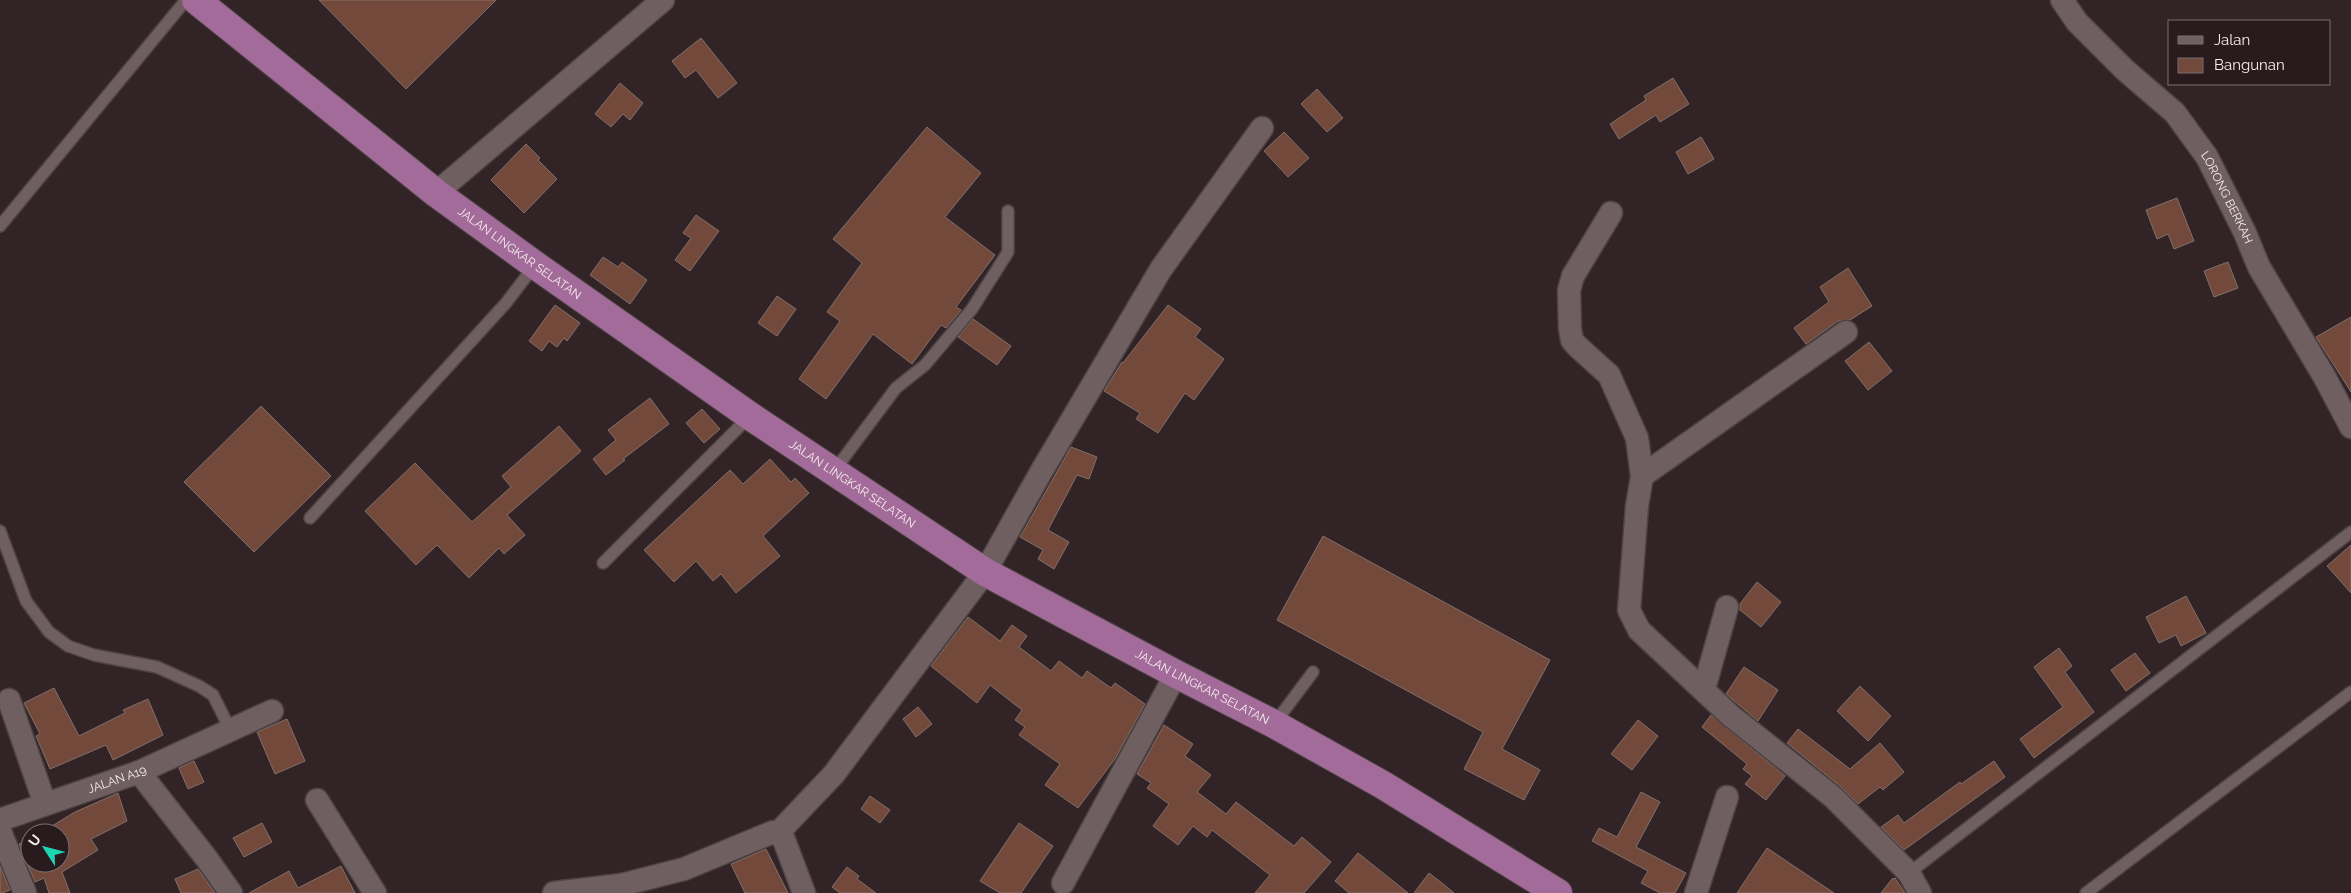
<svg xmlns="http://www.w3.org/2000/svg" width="2351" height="893" font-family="Raleway,sans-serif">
<rect width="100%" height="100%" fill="#322426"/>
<!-- building -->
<g fill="#73493b" stroke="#80706b">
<polygon points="319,0 496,0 406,89"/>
<polygon points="701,38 737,83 718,98 696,70 685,78 672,61"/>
<polygon points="1673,78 1689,104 1660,122 1656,115 1619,139 1610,124 1646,100 1644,96"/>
<polygon points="620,83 643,103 630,120 623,114 611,127 595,114"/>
<polygon points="1317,89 1343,118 1327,132 1301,104"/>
<polygon points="927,127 981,173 945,217 995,255 956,307 961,310 946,328 941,325 912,364 873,334 826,399 799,379 840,321 827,312 862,263 833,239"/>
<polygon points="1284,132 1309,158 1288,177 1264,151"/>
<polygon points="1701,137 1714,159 1688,174 1676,152"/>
<polygon points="526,144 540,158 538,160 557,179 524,213 491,180"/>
<polygon points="2177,198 2194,241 2174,249 2168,234 2157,239 2146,210"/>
<polygon points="696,215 719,231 690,271 675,260 691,238 683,233"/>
<polygon points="603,257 618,267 622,262 647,280 630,304 590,275"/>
<polygon points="2228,262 2238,288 2214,297 2204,271"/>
<polygon points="1848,268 1872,306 1850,320 1838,321 1806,344 1794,328 1829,302 1820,287"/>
<polygon points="777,296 796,309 777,336 758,323"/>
<polygon points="555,305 580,323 567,341 564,338 557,347 549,341 542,351 529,341"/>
<polygon points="1168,305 1201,329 1195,337 1224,359 1194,400 1185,393 1158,433 1136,419 1140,413 1104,391 1122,362 1123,363"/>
<polygon points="2351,317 2351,392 2316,337"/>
<polygon points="973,319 1011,346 997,365 958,337"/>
<polygon points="1869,342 1892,371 1868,390 1845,361"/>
<polygon points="650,398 669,424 623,459 625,460 606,475 593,459 616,440 608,430"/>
<polygon points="261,406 331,476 254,552 184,482"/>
<polygon points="702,409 720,429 704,443 686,423"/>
<polygon points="559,426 581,451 507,515 525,535 504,554 499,548 469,578 437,545 416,565 365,511 415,463 472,522 511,487 502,476"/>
<polygon points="1071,447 1097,457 1089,479 1077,475 1048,530 1069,542 1054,569 1038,559 1043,550 1020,537"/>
<polygon points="770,459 791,482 795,478 809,493 763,536 780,556 736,593 721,574 713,581 696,561 674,582 644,550 730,470 743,484"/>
<polygon points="1323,536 1550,660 1502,749 1540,770 1524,800 1464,769 1483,732 1277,620"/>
<polygon points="2351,545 2351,593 2327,566"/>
<polygon points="1757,582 1781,602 1761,627 1740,610 1740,604"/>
<polygon points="2186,596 2206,633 2181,646 2176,635 2159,643 2146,617"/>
<polygon points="968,617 1000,641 1012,625 1027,636 1019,647 1051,671 1059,661 1082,678 1087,671 1111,688 1115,683 1145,704 1115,759 1078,808 1045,785 1060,764 1019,735 1025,727 1015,720 1022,710 990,685 977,703 931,666"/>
<polygon points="2059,648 2072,666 2065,672 2094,712 2034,758 2020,739 2063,707 2034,667"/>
<polygon points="2135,653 2150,673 2126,691 2111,670"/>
<polygon points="1744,667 1778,690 1758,721 1726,694"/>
<polygon points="1860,686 1891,716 1868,741 1837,711"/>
<polygon points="54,688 79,736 125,713 123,710 148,699 163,735 113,760 106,745 50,769 36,736 40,734 24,703"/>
<polygon points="918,707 932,724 916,737 903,719"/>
<polygon points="1711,715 1785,776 1766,800 1745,784 1752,776 1743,769 1747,764 1702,727"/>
<polygon points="287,719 305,761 275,774 257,732"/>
<polygon points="1638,720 1658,736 1632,770 1611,754"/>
<polygon points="1164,725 1193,744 1185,756 1211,775 1197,792 1226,814 1236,802 1294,846 1302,837 1331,862 1304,893 1255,893 1270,875 1212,830 1207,837 1193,826 1178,845 1153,826 1169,804 1147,788 1151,783 1137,774"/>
<polygon points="1798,729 1850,769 1880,743 1904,772 1883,790 1880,787 1858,804 1841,787 1787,743"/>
<polygon points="194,761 204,782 188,789 179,768"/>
<polygon points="1994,761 2005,777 1904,850 1881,827 1898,815 1904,823 1960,782 1961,784"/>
<polygon points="1641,792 1660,802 1636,847 1686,873 1675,893 1660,893 1641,883 1648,871 1592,841 1599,828 1617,837"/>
<polygon points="118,793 127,821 91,839 98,850 62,872 70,893 49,893 44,878 35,882 19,844 30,840 30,863 60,863 60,833 48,833 54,831 52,826 75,812"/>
<polygon points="870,796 890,810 880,823 861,809"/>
<polygon points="262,823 272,842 244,857 233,838"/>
<polygon points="1019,823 1053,846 1021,893 1000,893 980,881"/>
<polygon points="1767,848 1834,893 1737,893"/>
<polygon points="766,849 788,893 745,893 731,864"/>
<polygon points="1358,853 1408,893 1349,893 1335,881"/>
<polygon points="0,866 10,890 2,893 0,893"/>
<polygon points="341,866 355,893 249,893 289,871 298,888"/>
<polygon points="847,867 859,876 857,879 876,893 840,893 832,887"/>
<polygon points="198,869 215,893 181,893 175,879"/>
<polygon points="1429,873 1442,883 1454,893 1414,893"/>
<polygon points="1895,878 1905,893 1881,893 1892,879"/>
</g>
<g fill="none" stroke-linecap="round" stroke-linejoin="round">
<!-- lane casing -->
<g stroke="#4e4344" stroke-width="14">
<g id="lane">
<polyline points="0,226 186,0"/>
<polyline points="834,471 896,388 925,365 972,309 1008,252 1008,211"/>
<polyline points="310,518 506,303 535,265"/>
<polyline points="0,531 26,601 49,632 68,646 94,655 157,667 199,686 213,695 230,729"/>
<polyline points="603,563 750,416"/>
<polyline points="1274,724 1313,672"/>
<polyline points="1909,873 2351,532"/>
<polyline points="2086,893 2351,692"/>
</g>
</g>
<!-- street casing -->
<g stroke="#4e4344" stroke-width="25">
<g id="street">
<path id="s1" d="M 2062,0 L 2077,22 L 2125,70 L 2175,113 L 2207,157 L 2245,233 L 2259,267 L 2324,376 L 2351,427"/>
<polyline points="436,193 663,0"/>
<polyline points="1611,213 1573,276 1569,290 1570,329 1572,340 1577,346 1609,375 1637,438 1642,476 1637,506 1629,610 1639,630 1731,716 1833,797 1909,873 1920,893"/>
<polyline points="1642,476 1846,332"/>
<polyline points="1704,689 1727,607"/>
<polyline points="9,700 45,804"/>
<polyline points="139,772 207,859 231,893"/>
<polyline points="317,800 375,893"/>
<path id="s2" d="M 0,820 L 139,772 L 272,711"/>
<polyline points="0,831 25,893"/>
<polyline points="778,833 834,774 985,572 1041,472 1161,269 1262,128"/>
<polyline points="1063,883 1176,674"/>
<polyline points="554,893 621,885 684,869 773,832 778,833 784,840 804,893"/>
<polyline points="1696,893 1727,797"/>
</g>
</g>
<!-- highway casing -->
<g stroke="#4e4344" stroke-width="30">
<g id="highway">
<path id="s3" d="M 196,0 L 436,193 L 535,265 L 750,416 L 985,572 L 1176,674 L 1274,724 L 1383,785 L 1558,893"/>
</g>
</g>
<!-- lane -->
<use href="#lane" stroke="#6f5f61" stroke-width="11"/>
<!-- street -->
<use href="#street" stroke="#6f5f61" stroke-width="22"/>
<!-- highway -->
<use href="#highway" stroke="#a36b99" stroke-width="28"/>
</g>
<g text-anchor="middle" stroke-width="5" stroke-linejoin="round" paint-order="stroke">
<!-- street labels -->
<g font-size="12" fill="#f6eced" stroke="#281a1d">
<text dy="4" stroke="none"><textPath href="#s1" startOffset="260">LORONG BERKAH</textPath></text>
<text dy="4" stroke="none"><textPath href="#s3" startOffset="411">JALAN LINGKAR SELATAN</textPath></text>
<text dy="4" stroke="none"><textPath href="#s3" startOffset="816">JALAN LINGKAR SELATAN</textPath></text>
<text dy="4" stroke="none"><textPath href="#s3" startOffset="1221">JALAN LINGKAR SELATAN</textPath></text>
<text dy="4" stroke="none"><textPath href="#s2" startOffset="124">JALAN A19</textPath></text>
</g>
</g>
<!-- legend -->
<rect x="2168" y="20" width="162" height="65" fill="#281a1d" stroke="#7a6e70"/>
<rect x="2178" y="36" width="25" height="8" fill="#6f5f61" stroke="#7a6e70"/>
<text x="2214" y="45" font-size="15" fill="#f6eced">Jalan</text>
<rect x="2178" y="58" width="25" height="15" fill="#73493b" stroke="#7a6e70"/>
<text x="2214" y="70" font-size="15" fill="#f6eced">Bangunan</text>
<!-- north arrow -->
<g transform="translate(45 848) rotate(306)"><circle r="24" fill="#281a1d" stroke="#7a6e70"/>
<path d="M0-4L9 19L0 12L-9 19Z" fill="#1cd5b1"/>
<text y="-8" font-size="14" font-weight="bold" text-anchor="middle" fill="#f6eced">U</text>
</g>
</svg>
